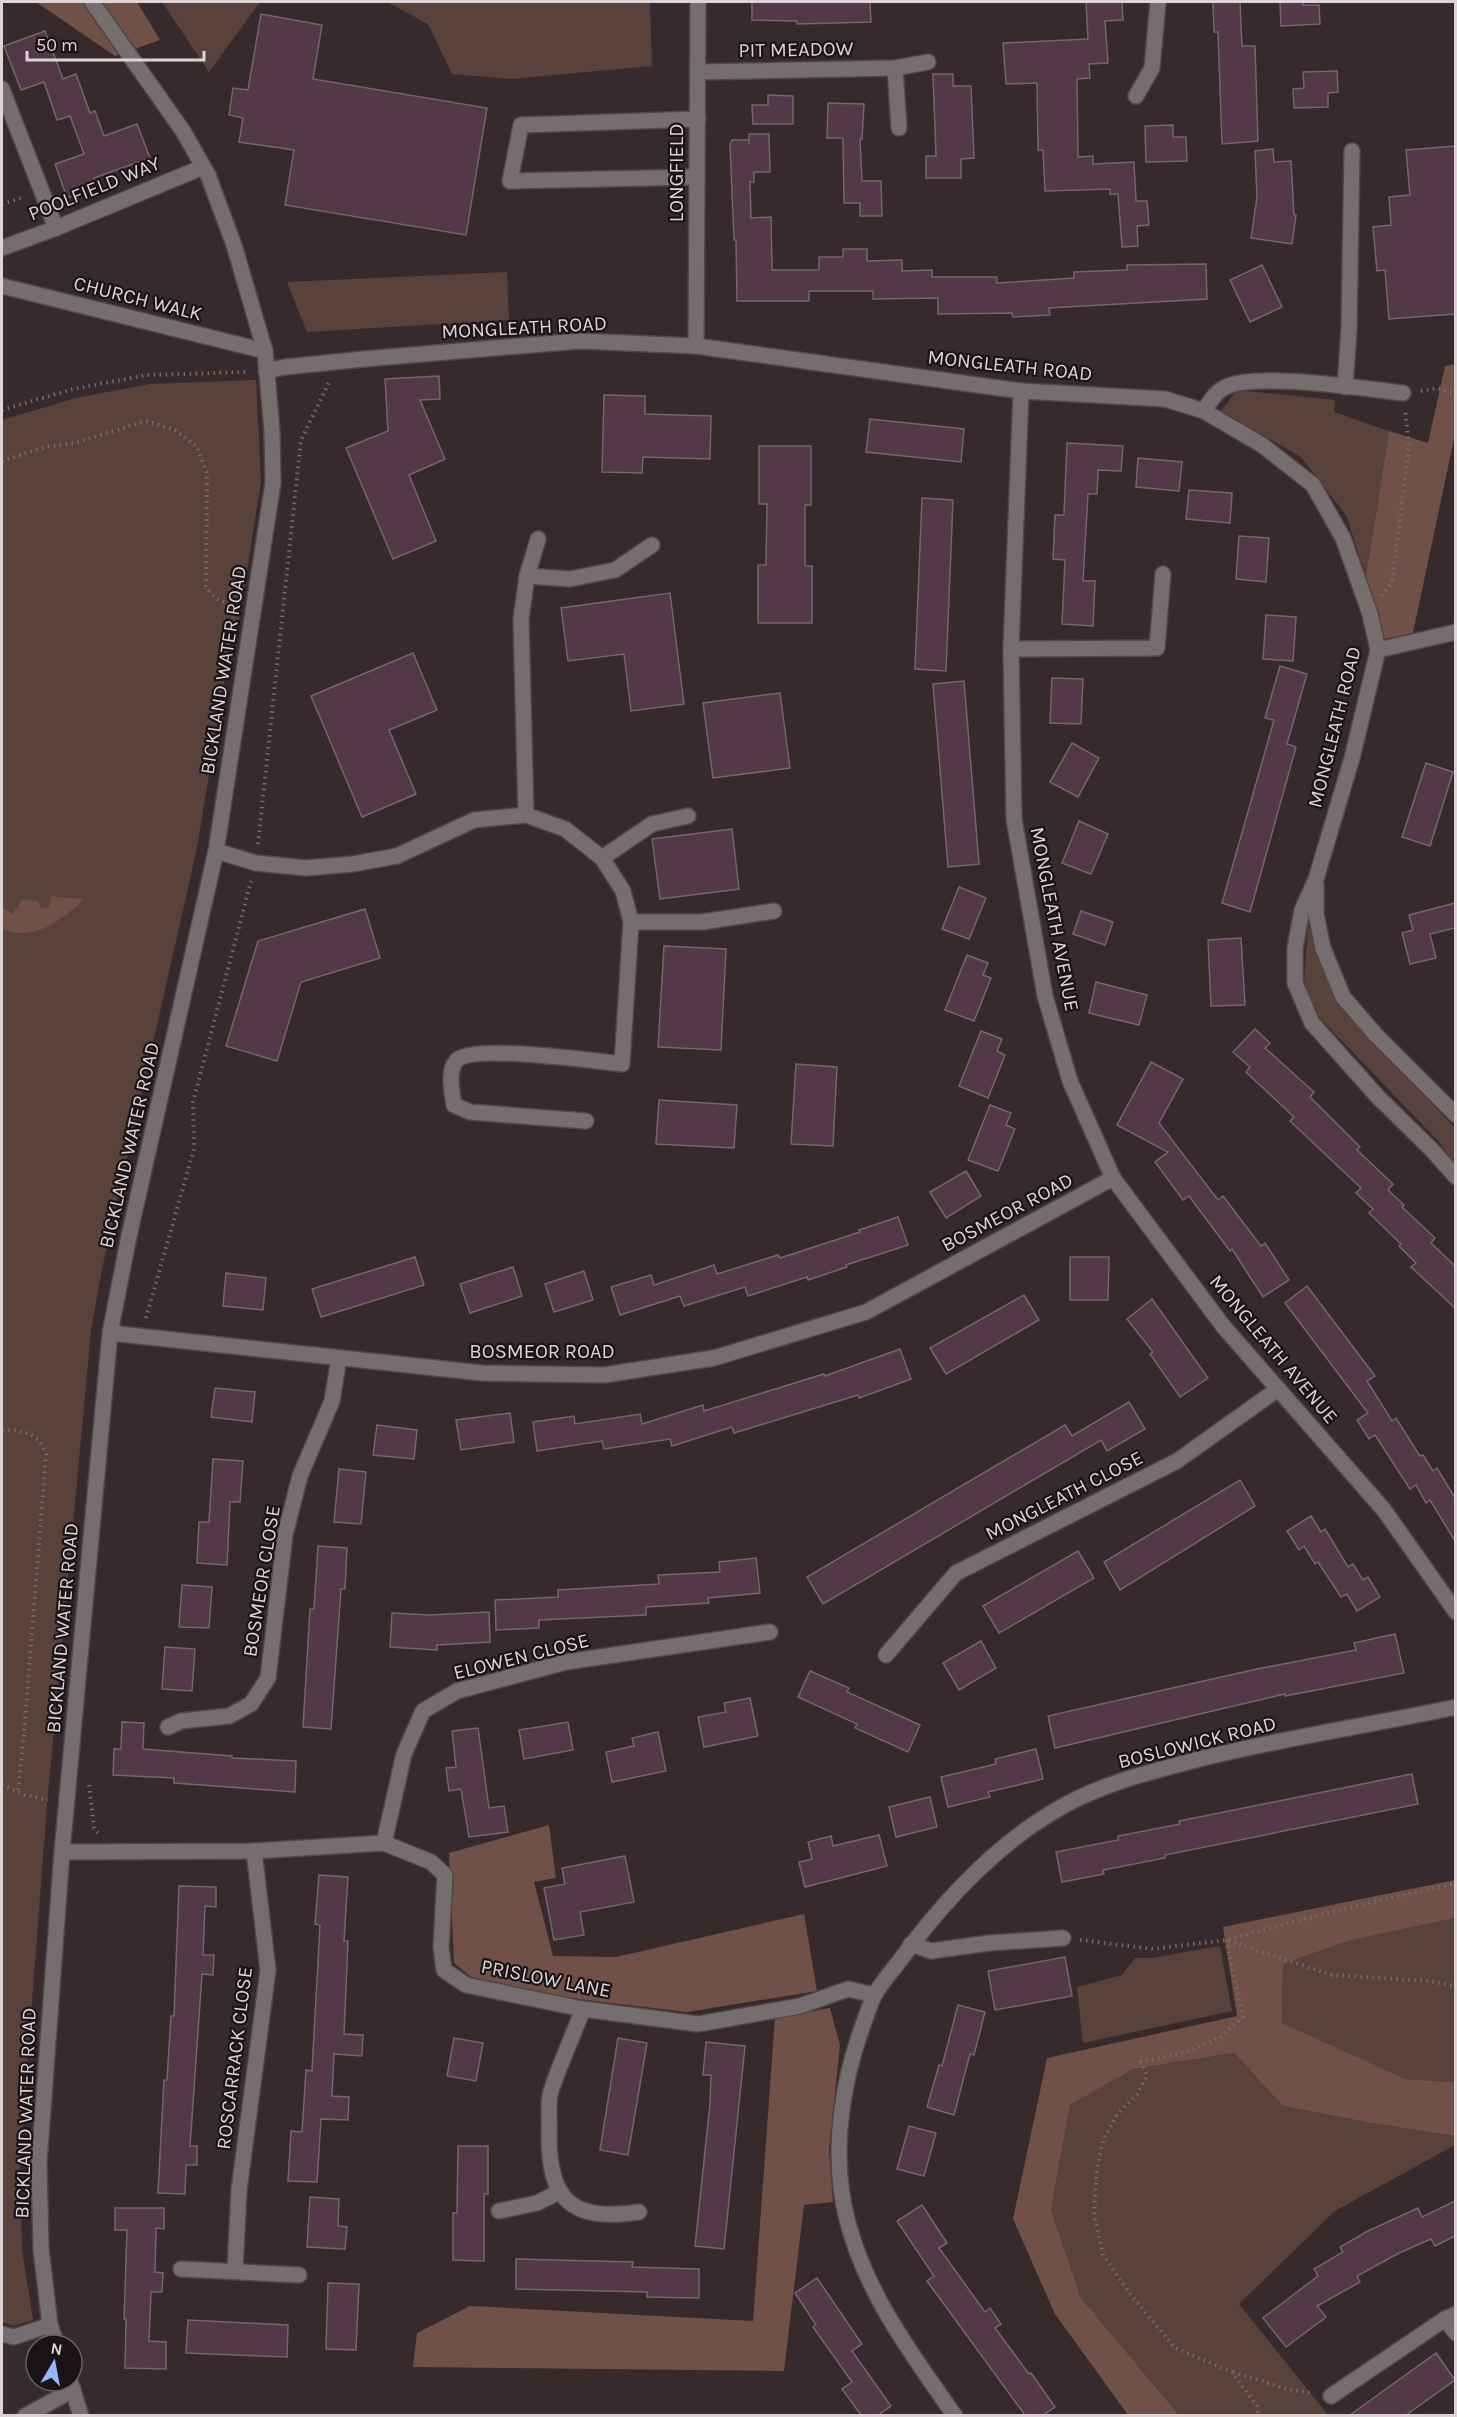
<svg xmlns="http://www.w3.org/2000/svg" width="1457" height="2417" font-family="Karla,sans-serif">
<rect width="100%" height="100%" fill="#372a2d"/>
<!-- green -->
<g fill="#58423b">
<polygon points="162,2 260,2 209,72"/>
<polygon points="387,2 650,2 652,66 511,79 452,74 428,24"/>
<polygon points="507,272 509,320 307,332 287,282"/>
<path d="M 256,380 L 261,482 L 239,621 L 234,621 L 197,848 L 102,1269 L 91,1331 L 47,1805 L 20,2162 L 22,2249 L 33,2320 L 14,2326 L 2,2322 L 2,929 C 35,943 60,920 85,899 L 52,896 L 50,907 L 12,914 L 2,906 L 2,420 L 76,398 L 150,384 Z"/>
<polygon points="1237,390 1335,400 1334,412 1389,431 1366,576 1346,515 1301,457 1221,411"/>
<polygon points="1308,925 1336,1003 1455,1128 1455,1164 1440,1143 1319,1017 1304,983"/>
<polygon points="1455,1918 1455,2082 1406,2079 1282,2023 1283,1964 1348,1941"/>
<polygon points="1220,1946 1232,2011 1083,2043 1077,1987 1122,1975 1135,1958 1151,1958"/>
<polygon points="1234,2053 1283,2106 1371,2123 1455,2136 1455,2145 1335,2211 1239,2304 1328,2415 1179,2415 1081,2298 1051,2210 1070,2105 1134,2069"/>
</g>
<!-- forest -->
<g fill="#705147">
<polygon points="36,2 137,2 160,40 115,56"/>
<polygon points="1455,364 1455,434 1413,633 1384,639 1366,576 1389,431 1428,443 1445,366"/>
<path d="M 51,896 L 85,899 C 61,920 35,943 2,929 L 2,906 L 12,914 L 23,900 L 37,901 L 42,908 L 50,907 Z"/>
<polygon points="549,1825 556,1878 534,1882 553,1956 616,1957 804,1914 817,1991 687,2012 561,1997 471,1977 454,1963 449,1853"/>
<polygon points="1455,1880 1455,1918 1348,1941 1283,1964 1282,2023 1406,2079 1455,2082 1455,2136 1371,2123 1283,2106 1234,2053 1134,2069 1070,2105 1051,2210 1081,2298 1179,2415 1128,2415 1055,2314 1013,2219 1047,2058 1237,2016 1223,1927"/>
<polygon points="830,2008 840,2045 829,2149 833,2202 804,2205 784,2371 413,2367 417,2333 470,2306 753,2321 775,2018"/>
</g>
<!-- building -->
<g fill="#533848" stroke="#73666d" stroke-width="1.5">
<polygon points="752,2 870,2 871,22 797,24 797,21 752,20"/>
<polygon points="1086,2 1122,2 1123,20 1105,21 1108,63 1089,64 1090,78 1077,79 1078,157 1093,156 1093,164 1134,162 1136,201 1147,201 1149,225 1137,226 1138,246 1122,247 1118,194 1110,194 1110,189 1045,191 1043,150 1038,150 1037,83 1006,84 1003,43 1088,39"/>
<polygon points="1213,2 1240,2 1242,46 1255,46 1258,141 1222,144 1218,32 1214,32"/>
<polygon points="1280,2 1303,2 1303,5 1319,5 1320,24 1281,26"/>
<polygon points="261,14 322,25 313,79 487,108 466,235 285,205 294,150 239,142 243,118 229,115 233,88 248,90"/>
<polygon points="45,31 63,79 76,74 90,113 95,111 104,136 137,124 150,158 94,178 97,187 67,198 55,164 84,154 70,116 57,120 44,82 21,90 4,46"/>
<polygon points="1337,71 1338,92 1328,93 1328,107 1294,108 1293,89 1304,88 1303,72"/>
<polygon points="933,74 953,74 953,86 971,86 974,158 961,159 961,178 926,178 926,156 936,156"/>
<polygon points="768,95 793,96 793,124 753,124 752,105 768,105"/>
<polygon points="828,103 864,104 862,139 860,139 862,181 881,181 882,216 860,216 860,203 844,203 843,138 827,138"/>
<polygon points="1173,125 1173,137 1186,137 1187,161 1146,162 1145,126"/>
<polygon points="749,134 769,134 770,172 754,172 754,182 750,182 751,218 771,217 772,270 819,270 819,257 843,257 843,249 867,249 867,261 902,260 902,271 932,270 932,277 997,277 997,283 1074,278 1074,272 1127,270 1127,265 1206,264 1207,299 1049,308 1050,315 1013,317 1012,313 938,314 938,298 873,299 873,291 809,291 809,301 737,301 736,240 734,240 730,144 732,140 749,140 749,144"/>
<polygon points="1455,146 1455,314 1389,319 1385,270 1377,271 1373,227 1391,225 1389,197 1410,195 1406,150"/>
<polygon points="1273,149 1274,162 1291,161 1294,215 1296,215 1292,244 1251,238 1257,197 1255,151"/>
<polygon points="1262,265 1282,307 1250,322 1230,280"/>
<polygon points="439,376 440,399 420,400 445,459 409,475 436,541 393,559 346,448 388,431 385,379"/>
<polygon points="604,395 645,396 645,414 711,416 710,459 643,457 642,473 602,472"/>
<polygon points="870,419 964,429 961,462 866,452"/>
<polygon points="1067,443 1123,446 1121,471 1098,470 1097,494 1088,494 1083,581 1095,581 1093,626 1062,624 1065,560 1053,559 1055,515 1064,515"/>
<polygon points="759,446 811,446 811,505 805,505 805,566 812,566 812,623 758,623 758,565 766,565 767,504 759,504"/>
<polygon points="1138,458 1182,462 1179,491 1136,487"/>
<polygon points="1189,490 1232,493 1230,523 1186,519"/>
<polygon points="922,498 953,500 946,671 915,669"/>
<polygon points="1239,536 1269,538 1266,582 1236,579"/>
<polygon points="670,593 684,704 631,711 624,654 568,661 561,608"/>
<polygon points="1266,615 1296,617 1293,661 1263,659"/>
<polygon points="413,653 437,710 389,730 416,794 362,817 311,696"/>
<polygon points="1280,666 1307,674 1287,744 1296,747 1250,912 1222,903 1274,720 1265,718"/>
<polygon points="1052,678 1083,679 1081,724 1050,723"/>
<polygon points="964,681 979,864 948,867 933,684"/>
<polygon points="780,693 790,768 713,778 703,703"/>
<polygon points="1072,743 1099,758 1078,797 1050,782"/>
<polygon points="1426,763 1453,772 1430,846 1402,837"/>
<polygon points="1079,821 1108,834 1091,874 1062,863"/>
<polygon points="732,829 739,889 660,899 652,839"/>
<polygon points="959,887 986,898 969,939 942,929"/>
<polygon points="1455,903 1455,928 1430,934 1436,958 1410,964 1402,933 1413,930 1409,915"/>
<polygon points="365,909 380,958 301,982 277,1061 226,1046 258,941"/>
<polygon points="1081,911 1113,922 1105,945 1073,934"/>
<polygon points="1241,938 1245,1005 1211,1006 1208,940"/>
<polygon points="664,946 726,949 721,1050 658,1047"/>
<polygon points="967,955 988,963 983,975 991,978 974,1021 945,1010"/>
<polygon points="1096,982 1147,995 1139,1025 1089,1013"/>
<polygon points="1255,1029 1270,1043 1265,1048 1314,1092 1310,1097 1360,1147 1357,1150 1393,1184 1388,1190 1404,1205 1402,1207 1435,1238 1431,1243 1455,1266 1455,1308 1411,1267 1416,1263 1399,1246 1401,1244 1369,1213 1373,1209 1356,1193 1361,1188 1290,1121 1294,1117 1246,1072 1250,1067 1233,1052"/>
<polygon points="981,1031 1002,1039 997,1051 1005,1055 988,1098 959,1086"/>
<polygon points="1151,1062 1183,1079 1159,1123 1218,1200 1223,1196 1261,1246 1265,1243 1289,1280 1263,1297 1232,1249 1230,1251 1189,1196 1183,1200 1155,1162 1168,1152 1117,1125"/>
<polygon points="796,1064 837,1067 833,1146 791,1144"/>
<polygon points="659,1100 737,1105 734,1148 656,1144"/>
<polygon points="990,1105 1011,1113 1006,1125 1015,1129 998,1171 968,1160"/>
<polygon points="966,1171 981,1196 946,1218 930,1192"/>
<polygon points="898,1217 908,1245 846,1265 847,1267 808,1280 807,1277 748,1296 745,1287 684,1306 680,1296 620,1315 611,1287 651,1275 654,1285 714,1265 717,1274 778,1255 780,1258 860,1232 859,1230"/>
<polygon points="415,1257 424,1285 321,1317 312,1289"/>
<polygon points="1070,1257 1109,1257 1108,1300 1070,1300"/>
<polygon points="513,1267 522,1296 470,1313 460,1284"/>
<polygon points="584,1271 593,1300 554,1312 545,1284"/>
<polygon points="226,1273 266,1278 263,1310 223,1306"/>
<polygon points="1307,1286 1375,1376 1367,1381 1392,1421 1396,1418 1420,1456 1423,1455 1433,1471 1437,1468 1455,1498 1455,1541 1430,1500 1426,1503 1416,1485 1410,1489 1375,1435 1369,1439 1357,1420 1368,1413 1285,1303"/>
<polygon points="1024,1295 1039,1320 946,1374 930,1348"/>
<polygon points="1152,1299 1208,1378 1180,1397 1150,1354 1153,1352 1127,1319"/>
<polygon points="900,1349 911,1379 859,1398 858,1395 734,1433 732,1427 672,1446 670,1439 604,1449 602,1441 537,1451 533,1422 574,1416 575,1424 640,1414 642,1424 703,1405 704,1411 824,1374 825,1376"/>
<polygon points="215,1388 255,1392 252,1422 211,1417"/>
<polygon points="1129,1402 1145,1429 1107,1451 1101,1440 823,1604 807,1577 1065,1425 1072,1436"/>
<polygon points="510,1413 514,1442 461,1450 456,1420"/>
<polygon points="377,1425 417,1430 414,1459 373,1455"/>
<polygon points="213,1459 243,1461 240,1502 230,1502 227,1565 197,1563 199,1522 209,1522"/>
<polygon points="339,1469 366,1472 361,1524 334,1522"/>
<polygon points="1240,1480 1255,1506 1120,1590 1104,1562"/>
<polygon points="1311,1516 1321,1532 1325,1529 1348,1567 1353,1564 1363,1580 1368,1577 1380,1597 1357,1611 1347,1594 1341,1597 1318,1562 1315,1564 1304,1546 1299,1550 1287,1531"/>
<polygon points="318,1546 347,1548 345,1589 341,1589 331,1729 303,1727 310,1609 314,1609"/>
<polygon points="1078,1551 1094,1578 999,1633 983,1606"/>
<polygon points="756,1558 760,1593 708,1598 709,1603 646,1607 646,1615 539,1620 539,1628 496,1630 495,1600 558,1597 558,1590 659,1584 658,1575 720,1572 719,1562"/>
<polygon points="182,1585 212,1587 209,1628 179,1627"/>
<polygon points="489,1612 490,1642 437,1645 437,1650 390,1647 392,1613 430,1615"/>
<polygon points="1395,1634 1404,1673 1285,1696 1285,1694 1055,1748 1048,1716 1257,1669 1356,1650 1354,1643"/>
<polygon points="981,1641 996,1668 959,1690 943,1663"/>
<polygon points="165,1647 195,1649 192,1691 162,1689"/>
<polygon points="810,1671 849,1688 847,1692 920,1725 908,1752 855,1728 857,1724 798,1697"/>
<polygon points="750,1698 758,1736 704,1747 698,1717 726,1712 724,1703"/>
<polygon points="122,1722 144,1723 143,1749 232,1756 232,1758 296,1761 295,1792 174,1783 174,1778 113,1775 114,1749 121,1749"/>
<polygon points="568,1722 573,1750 524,1759 519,1730"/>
<polygon points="478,1728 489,1808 504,1806 508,1832 469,1837 461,1789 449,1791 446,1768 456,1767 452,1731"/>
<polygon points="658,1732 666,1771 612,1782 606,1752 634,1746 632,1738"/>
<polygon points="1036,1749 1043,1779 988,1792 990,1797 948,1807 941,1777 996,1764 995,1759"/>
<polygon points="1412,1774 1418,1804 1165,1855 1165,1858 1103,1870 1104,1874 1062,1882 1056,1852 1118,1840 1118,1836 1180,1824 1179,1821"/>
<polygon points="930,1797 937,1827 896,1837 889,1807"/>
<polygon points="879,1835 887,1866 805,1887 799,1862 812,1859 808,1842 831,1836 833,1846"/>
<polygon points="625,1856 634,1902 580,1912 584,1935 554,1940 544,1888 565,1884 562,1868"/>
<polygon points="319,1875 348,1877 344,1941 348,1941 344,2034 363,2035 362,2056 334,2054 332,2096 349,2097 348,2120 321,2119 317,2182 288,2181 291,2131 302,2132 306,2070 312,2071 320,1925 315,1924"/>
<polygon points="179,1886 216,1887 216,1907 205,1906 203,1955 214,1955 213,1975 202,1974 190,2146 197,2146 197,2165 186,2165 185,2194 158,2193 164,2080 167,2080 171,2016 174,2016"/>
<polygon points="1065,1957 1072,1996 995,2010 988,1971"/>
<polygon points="958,2005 985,2012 974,2055 970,2054 954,2115 927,2107 939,2065 942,2066"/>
<polygon points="454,2038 483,2043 476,2081 447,2076"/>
<polygon points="618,2038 647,2043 628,2155 600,2150"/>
<polygon points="706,2042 745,2046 724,2249 695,2246 710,2104 711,2075 703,2075"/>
<polygon points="909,2126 936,2133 924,2176 897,2169"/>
<polygon points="458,2146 488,2146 488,2194 484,2194 484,2261 453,2260 453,2213 457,2213"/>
<polygon points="310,2197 339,2199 338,2226 347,2227 345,2249 307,2247"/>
<polygon points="1455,2201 1455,2236 1435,2246 1431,2239 1399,2253 1357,2276 1360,2282 1317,2306 1326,2317 1286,2347 1263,2318 1318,2276 1314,2269 1343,2252 1340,2247 1368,2231 1418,2208 1422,2217"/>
<polygon points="922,2205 947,2243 939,2248 985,2312 990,2308 1001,2324 995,2328 1029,2374 1031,2373 1055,2407 1043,2415 1025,2415 927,2281 934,2276 897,2221"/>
<polygon points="115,2208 164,2208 164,2229 156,2228 155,2272 163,2273 162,2292 151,2292 149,2341 166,2342 166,2369 125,2368 126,2319 124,2319 127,2230 115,2230"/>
<polygon points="516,2259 633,2262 632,2267 699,2269 699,2298 647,2297 647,2292 516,2289"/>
<polygon points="817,2278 862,2344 852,2351 891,2406 878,2415 861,2415 842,2389 852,2382 813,2327 816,2325 795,2293"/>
<polygon points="328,2283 359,2284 356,2350 326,2349"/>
<polygon points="188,2320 288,2325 287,2357 186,2353"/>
<polygon points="1436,2353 1455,2380 1406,2415 1350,2415"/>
</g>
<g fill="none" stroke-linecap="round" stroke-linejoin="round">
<!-- minor casing -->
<g stroke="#524548" stroke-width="18">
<g id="minor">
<polyline points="895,68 899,128"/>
<polyline points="698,72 895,68 928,62"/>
<polyline points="2,89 56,228"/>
<polyline points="1136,96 1152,68 1158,2"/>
<polyline points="697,177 510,181 521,125 698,119"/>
<polyline points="2,248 56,228 203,167"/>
<polyline points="2,286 265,351"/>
<polyline points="696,346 698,2"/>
<polyline points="266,371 285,367 364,359 580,341 696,346 1021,391 1165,399 1204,411 1262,445 1313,485 1343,538 1370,614 1378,650 1352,758 1316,879 1302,910 1295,948 1295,983 1312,1023 1378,1097 1432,1150 1456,1177"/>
<polyline points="1345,387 1349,329 1352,151"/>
<polyline points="1021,391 1011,649 1014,819 1045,996 1070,1081 1113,1178 1223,1326 1384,1510 1456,1612"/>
<path d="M 1204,411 C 1209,403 1214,394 1222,389 C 1248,370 1368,389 1403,393"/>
<polyline points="527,576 570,579 615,570 652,545"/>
<polyline points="1011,649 1157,648 1163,574"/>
<polyline points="1378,650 1456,632"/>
<polyline points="526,815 521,619 527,576 538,539"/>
<path d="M 216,851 L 256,863 L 306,868 L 353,864 L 397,856 L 474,820 L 526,815 L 565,829 L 602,858 L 623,891 L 631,922 L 622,1064 C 594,1061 474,1044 457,1060 C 447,1070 452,1092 454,1105 L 470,1112 L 586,1121"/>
<polyline points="602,858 652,824 688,816"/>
<polyline points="1316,885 1316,914 1323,948 1343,997 1376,1035 1456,1115"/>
<polyline points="631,922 702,922 774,911"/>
<polyline points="110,1333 482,1373 604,1375 714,1358 866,1312 1113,1178"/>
<polyline points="886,1655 956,1573 1177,1461 1278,1389"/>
<polyline points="168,1727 181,1721 229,1716 251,1704 268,1678 285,1535 300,1476 332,1401 339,1358"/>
<polyline points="384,1843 404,1754 423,1711 457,1691 566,1662 770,1632"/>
<polyline points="62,1852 254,1851 384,1843 431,1862 445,1875 441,1947 444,1970 466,1985 583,2009 698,2024 800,2006 848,1989 874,1995"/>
<polyline points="911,1944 931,1951 989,1943 1063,1938"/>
<path d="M 583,2009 C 573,2036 560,2063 551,2091 C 547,2103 550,2119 549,2132 C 548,2201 572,2222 639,2212"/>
<polyline points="499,2211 537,2203 559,2192"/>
<polyline points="181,2269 299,2275"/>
<polyline points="235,2270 239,2190 268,1970 254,1851"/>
<polyline points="1445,2319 1456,2333"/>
<polyline points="2,2334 14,2337 50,2325"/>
<polyline points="57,2345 50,2325 41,2249 39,2163 62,1852 110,1333 129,1236 216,851 273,483 272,431 265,351 234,245 208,175 183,131 92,2"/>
<polyline points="70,2381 81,2416"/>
<polyline points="1331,2396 1445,2319 1456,2314"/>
<polyline points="25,2416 73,2390"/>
<path d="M 955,2416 C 913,2356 867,2295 848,2223 C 830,2158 841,2084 864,2022 C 867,2014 870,2004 874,1996 C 881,1983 892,1971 901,1959 C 945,1899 999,1841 1065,1805 C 1107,1782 1154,1771 1199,1759 C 1284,1738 1370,1725 1456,1707"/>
</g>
</g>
<!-- path -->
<g stroke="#766a6d" stroke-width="4" stroke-dasharray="1.5 4.5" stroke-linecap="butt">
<polyline points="2,204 24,197"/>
<polyline points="1421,391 1437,388 1456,394"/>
<polyline points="2,410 73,389 147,375 249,372"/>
<path d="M 2,461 L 45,447 L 74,443 L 146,421 L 175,430 L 197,447 L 207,473 L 206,586 C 213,599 221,602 235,605"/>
<polyline points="1382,596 1392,582 1409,447 1405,410"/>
<polyline points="258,844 301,440 330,380"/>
<polyline points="146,1318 194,1149 193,1102 251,881"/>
<path d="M 2,1430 C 22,1430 40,1433 46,1455 L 24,1733 L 18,1792"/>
<polyline points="2,1785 25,1795 48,1800"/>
<polyline points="89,1785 94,1828 98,1833"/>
<polyline points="1080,1940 1153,1949 1226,1940 1339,1910 1456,1883"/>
<polyline points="1226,1940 1243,2017 1220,2038 1185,2052 1141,2062 1147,2075 1137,2095 1118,2113 1103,2140 1097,2169 1094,2215 1103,2254 1127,2290 1175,2348 1232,2372 1257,2406 1258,2416"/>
<polyline points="1228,1941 1332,1975 1428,1981 1456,1986"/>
<polyline points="1233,2372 1287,2389 1312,2393"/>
</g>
<!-- minor -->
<use href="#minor" stroke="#756e6e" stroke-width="15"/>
</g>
<g text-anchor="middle" stroke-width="4.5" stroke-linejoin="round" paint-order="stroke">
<!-- street labels -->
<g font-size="20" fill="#ddd4d6" stroke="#1a1416">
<text transform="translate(796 49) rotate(-1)" y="7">PIT MEADOW</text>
<text transform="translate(676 173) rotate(-90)" y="7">LONGFIELD</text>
<text transform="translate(94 188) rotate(-22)" y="7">POOLFIELD WAY</text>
<text transform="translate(138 298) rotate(14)" y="7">CHURCH WALK</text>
<text transform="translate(524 327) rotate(-3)" y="7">MONGLEATH ROAD</text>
<text transform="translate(1010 365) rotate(6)" y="7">MONGLEATH ROAD</text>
<text transform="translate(223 670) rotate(-81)" y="7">BICKLAND WATER ROAD</text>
<text transform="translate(1334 727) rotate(-76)" y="7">MONGLEATH ROAD</text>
<text transform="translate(1055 919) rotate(79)" y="7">MONGLEATH AVENUE</text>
<text transform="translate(129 1145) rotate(-77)" y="7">BICKLAND WATER ROAD</text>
<text transform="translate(1007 1212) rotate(-28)" y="7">BOSMEOR ROAD</text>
<text transform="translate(1274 1349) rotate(50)" y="7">MONGLEATH AVENUE</text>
<text x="542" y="1358">BOSMEOR ROAD</text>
<text transform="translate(1064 1495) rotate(-27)" y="7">MONGLEATH CLOSE</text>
<text transform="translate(261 1581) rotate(-81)" y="7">BOSMEOR CLOSE</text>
<text transform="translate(62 1628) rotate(-85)" y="7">BICKLAND WATER ROAD</text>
<text transform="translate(521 1656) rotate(-14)" y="7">ELOWEN CLOSE</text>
<text transform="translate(1197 1742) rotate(-14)" y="7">BOSLOWICK ROAD</text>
<text transform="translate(546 1978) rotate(11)" y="7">PRISLOW LANE</text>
<text transform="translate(234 2058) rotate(-83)" y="7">ROSCARRACK CLOSE</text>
<text transform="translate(25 2113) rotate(-88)" y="7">BICKLAND WATER ROAD</text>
</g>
</g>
<!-- border -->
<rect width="1457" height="2417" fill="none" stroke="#ddd4d6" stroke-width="6"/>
<!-- north arrow -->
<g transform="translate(54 2363) rotate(10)"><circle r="28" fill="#1a1416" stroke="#686163" stroke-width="1.5"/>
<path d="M0-4.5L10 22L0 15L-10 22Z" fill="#97b6fd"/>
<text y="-9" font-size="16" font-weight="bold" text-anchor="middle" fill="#ddd4d6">N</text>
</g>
<!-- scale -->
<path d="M27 51v9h177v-9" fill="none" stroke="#ddd4d6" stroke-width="3"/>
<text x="36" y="51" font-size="18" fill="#ddd4d6" stroke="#1a1416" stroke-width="4.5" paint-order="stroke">50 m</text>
</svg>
